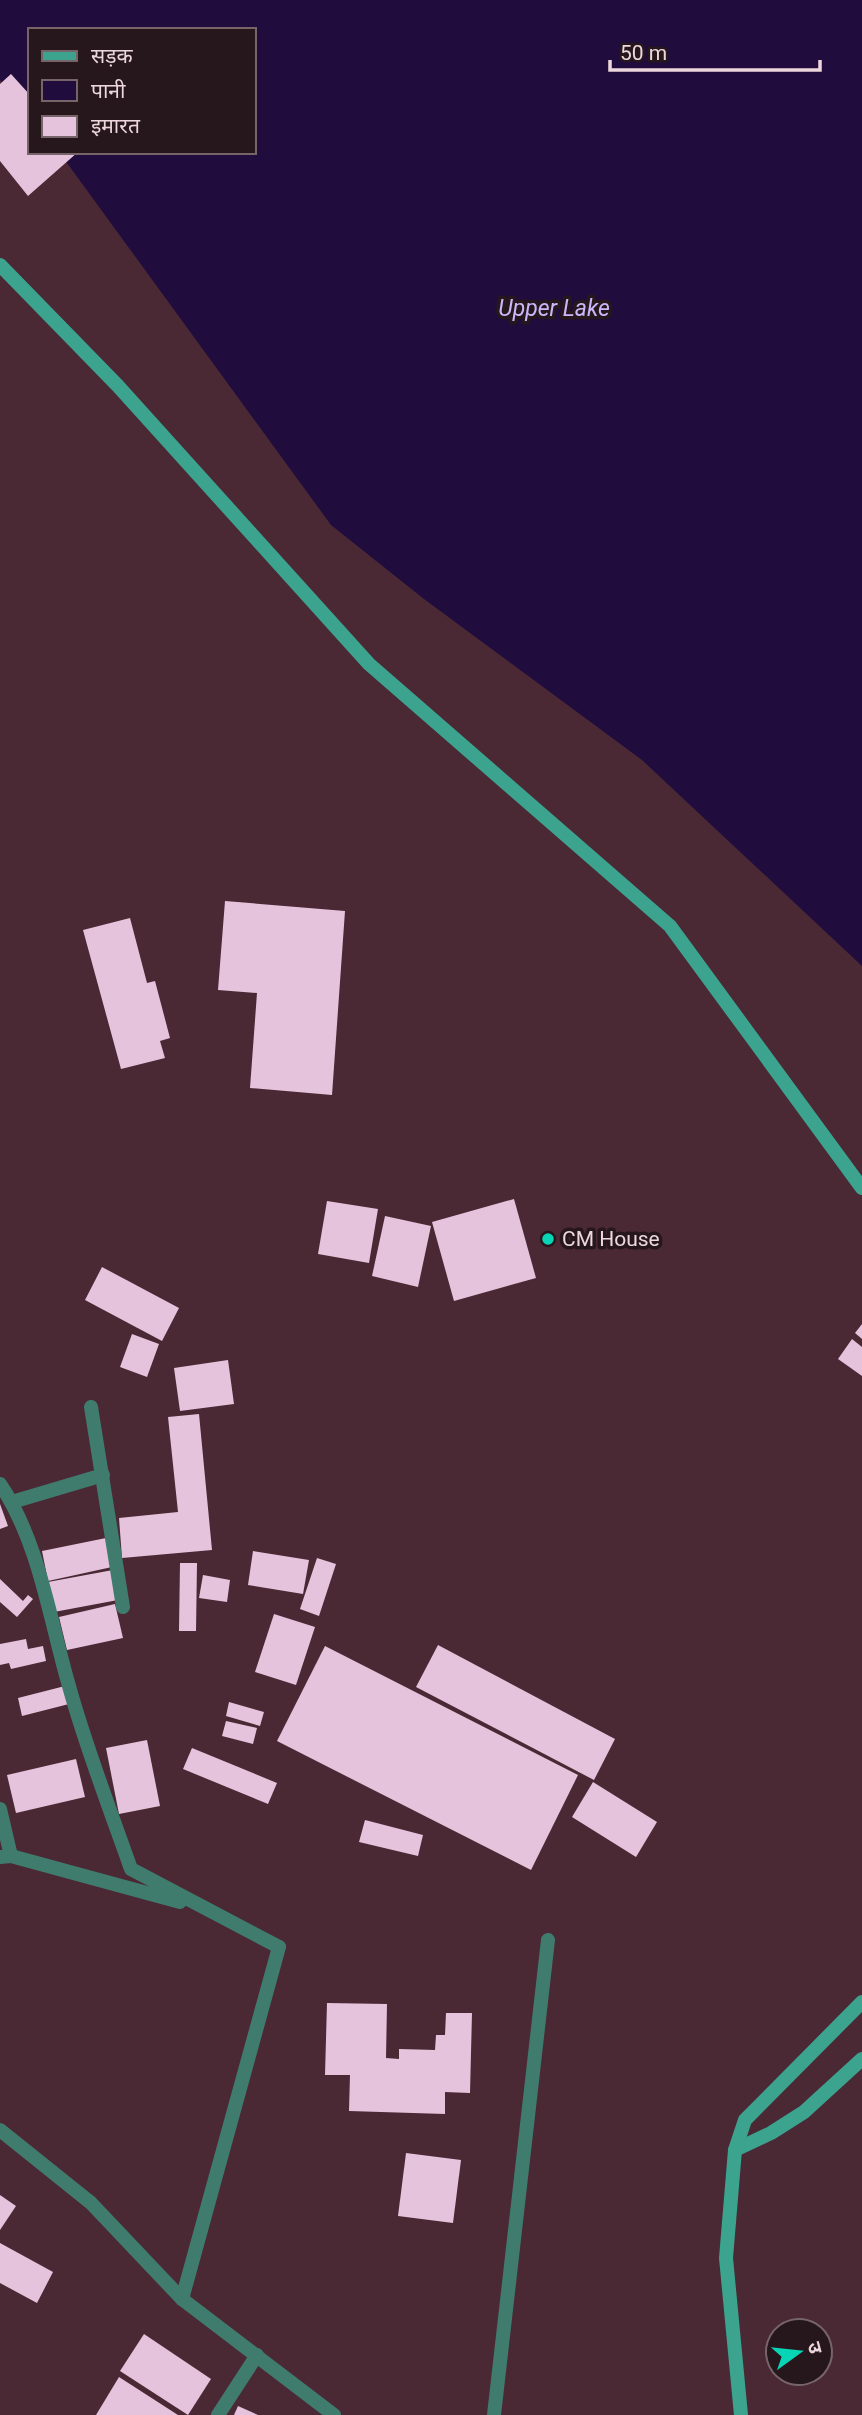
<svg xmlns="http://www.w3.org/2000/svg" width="862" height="2415" font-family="Roboto,'Noto Sans Devanagari',sans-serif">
<rect width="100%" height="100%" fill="#4a2935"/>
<!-- water -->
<polygon fill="#200d3d" points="0,0 862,0 862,966 642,760 424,599 331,525 59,152 254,152 254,30 30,30 30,117 0,80"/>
<!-- building -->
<g fill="#e6c3dc">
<polygon points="11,74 30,95 30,152 78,152 28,196 0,161 0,84"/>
<polygon points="225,901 345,911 332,1095 250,1088 257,993 218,990"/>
<polygon points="130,918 147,983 155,981 170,1038 160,1041 165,1058 121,1069 83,930"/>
<polygon points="514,1199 536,1278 454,1301 432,1222"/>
<polygon points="327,1201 378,1209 369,1263 318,1254"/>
<polygon points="385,1216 431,1226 418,1287 372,1276"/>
<polygon points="102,1267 179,1308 162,1341 85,1300"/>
<polygon points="862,1324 862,1339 855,1333"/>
<polygon points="132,1334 159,1344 147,1377 120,1367"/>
<polygon points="852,1339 862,1347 862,1376 838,1359"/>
<polygon points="228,1360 234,1404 180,1411 174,1368"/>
<polygon points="199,1414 212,1550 122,1558 119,1518 178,1512 168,1417"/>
<polygon points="0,1504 8,1526 0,1529"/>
<polygon points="106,1538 112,1567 48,1581 42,1551"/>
<polygon points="253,1551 309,1560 303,1594 248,1585"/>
<polygon points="317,1558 336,1564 319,1616 300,1609"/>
<polygon points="180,1563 197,1563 196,1631 179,1631"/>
<polygon points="113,1570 118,1600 54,1612 48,1582"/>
<polygon points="203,1575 230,1580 227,1602 199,1598"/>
<polygon points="0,1579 23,1601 28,1595 33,1599 17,1617 0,1602"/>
<polygon points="115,1604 123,1638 67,1650 59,1617"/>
<polygon points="274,1614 315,1627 296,1685 255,1672"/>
<polygon points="26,1639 28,1649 43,1646 46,1661 11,1669 9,1663 0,1665 0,1644"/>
<polygon points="438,1645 615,1739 594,1780 416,1687"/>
<polygon points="325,1646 578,1775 531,1870 277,1741"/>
<polygon points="65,1686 69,1704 22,1716 18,1698"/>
<polygon points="229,1702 264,1712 260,1726 226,1716"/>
<polygon points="226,1721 257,1728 253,1744 222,1736"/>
<polygon points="147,1740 160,1806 119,1814 106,1748"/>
<polygon points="192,1748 277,1783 268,1804 183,1769"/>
<polygon points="76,1759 85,1797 16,1813 7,1775"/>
<polygon points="593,1782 657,1822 636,1857 572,1817"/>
<polygon points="365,1820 423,1835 418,1856 359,1842"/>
<polygon points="327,2003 387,2004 386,2058 399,2059 399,2049 435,2050 436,2035 445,2035 446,2013 472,2013 470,2093 445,2092 445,2114 349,2111 350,2075 325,2075"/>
<polygon points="406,2153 461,2160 453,2223 398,2216"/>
<polygon points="0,2195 16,2206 0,2230"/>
<polygon points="0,2243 53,2272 37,2303 0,2283"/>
<polygon points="144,2334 211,2379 188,2415 120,2371"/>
<polygon points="119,2377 178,2415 96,2415"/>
<polygon points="238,2406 258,2415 234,2415"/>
</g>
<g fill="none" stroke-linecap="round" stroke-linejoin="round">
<!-- street -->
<g stroke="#407c6e" stroke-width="14">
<polyline points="91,1407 123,1607"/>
<path d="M 0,1484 C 39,1541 50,1621 69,1686 C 86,1748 110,1809 131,1869 L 279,1947 L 182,2299"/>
<polyline points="12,1502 103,1475"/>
<polyline points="0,1809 11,1856 0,1857"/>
<polyline points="11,1856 180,1902"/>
<polyline points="0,2130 91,2203 182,2299 334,2415"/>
<polyline points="218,2415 257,2355"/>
<polyline points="494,2415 548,1940"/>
</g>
<!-- secondary -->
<g stroke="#3ca38e" stroke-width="14">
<polyline points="0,265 118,386 369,664 670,926 862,1188"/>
<polyline points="735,2150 771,2133 804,2112 862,2059"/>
<polyline points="741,2415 726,2258 735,2150 745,2120 862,2002"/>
</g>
</g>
<!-- markers -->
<circle fill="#07d5b6" stroke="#26171c" stroke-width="2.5" cx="548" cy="1239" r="7"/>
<g text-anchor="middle" stroke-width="7" stroke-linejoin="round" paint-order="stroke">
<!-- poi labels -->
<g font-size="21" fill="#edd7dd" stroke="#26171c" text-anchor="start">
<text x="562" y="1246">CM House</text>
</g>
<!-- water labels -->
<g font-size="23" font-style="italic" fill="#cab7f9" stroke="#26171c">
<text x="554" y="316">Upper Lake</text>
</g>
</g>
<!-- legend -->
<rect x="28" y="28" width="228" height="126" fill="#26171c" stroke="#766469" stroke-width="2"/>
<rect x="42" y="51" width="35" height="10" fill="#3ca38e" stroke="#766469" stroke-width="2"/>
<text x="91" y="63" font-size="21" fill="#edd7dd">सड़क</text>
<rect x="42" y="80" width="35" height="21" fill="#200d3d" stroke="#766469" stroke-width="2"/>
<text x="91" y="98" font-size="21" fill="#edd7dd">पानी</text>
<rect x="42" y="116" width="35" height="21" fill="#e6c3dc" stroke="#766469" stroke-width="2"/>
<text x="91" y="133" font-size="21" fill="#edd7dd">इमारत</text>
<!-- north arrow -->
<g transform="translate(799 2352) rotate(75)"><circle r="33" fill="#26171c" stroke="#766469" stroke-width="2"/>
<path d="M0-5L12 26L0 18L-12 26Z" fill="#07d5b6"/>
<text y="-10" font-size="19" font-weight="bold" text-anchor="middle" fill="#edd7dd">उ</text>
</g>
<!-- scale -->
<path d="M610 60v10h210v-10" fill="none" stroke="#edd7dd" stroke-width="3.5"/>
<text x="620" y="60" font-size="21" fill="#edd7dd" stroke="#26171c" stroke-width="5" paint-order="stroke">50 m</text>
</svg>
